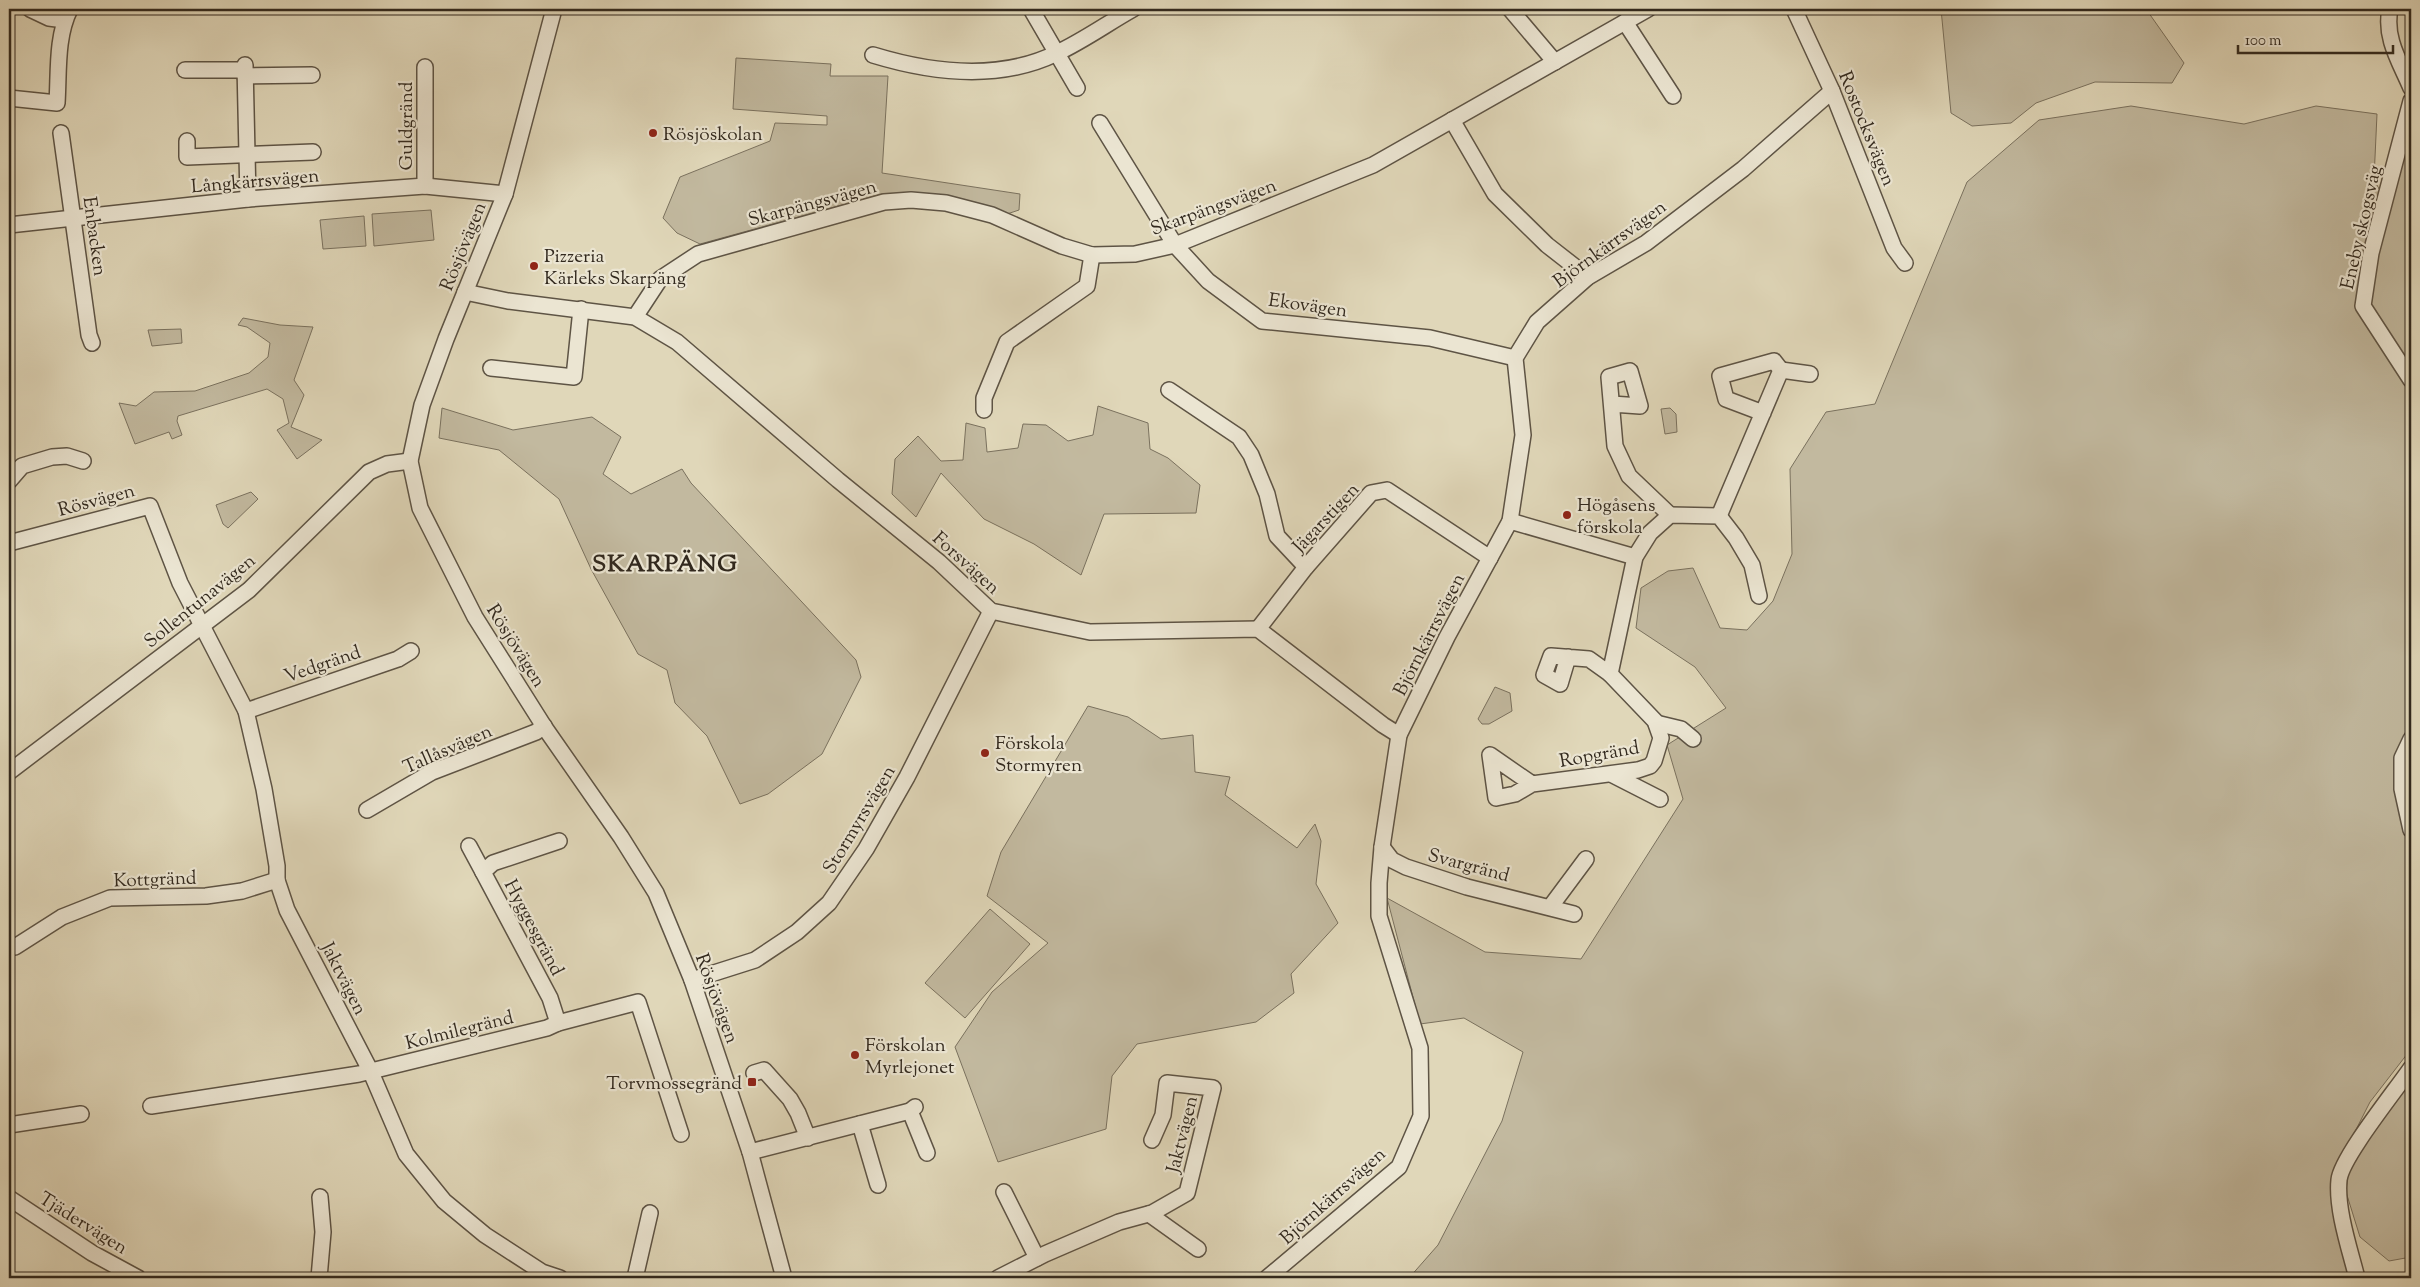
<svg xmlns="http://www.w3.org/2000/svg" width="2420" height="1287" font-family="'Sorts Mill Goudy',serif">
<rect width="100%" height="100%" fill="#e0d7b9"/>
<filter id="stains"><feTurbulence type="fractalNoise" baseFrequency=".004" numOctaves="4"/><feColorMatrix values="0 0 0 0 .2 0 0 0 0 .09 0 0 0 0 .02 0 0 0 .5 -.17"/></filter>
<radialGradient id="worn" r=".72"><stop offset=".6" stop-color="#630" stop-opacity="0"/><stop offset="1" stop-color="#630" stop-opacity=".3"/></radialGradient>
<!-- green -->
<g fill="#c2b99f" stroke="#7a715e">
<polygon points="1941,9 2146,9 2184,63 2172,83 2095,82 2036,103 2011,123 1972,126 1951,113"/>
<polygon points="736,58 831,64 830,76 888,76 882,173 1020,194 1019,210 1004,215 933,197 882,194 700,244 677,233 663,218 680,177 770,141 775,123 827,125 827,116 733,109"/>
<polygon points="2131,106 2244,124 2316,106 2377,114 2374,179 2388,207 2411,123 2411,1049 2370,1102 2333,1175 2350,1278 1409,1278 1438,1245 1502,1121 1523,1052 1464,1018 1420,1024 1387,898 1485,952 1581,959 1683,799 1667,745 1726,708 1695,667 1636,628 1641,588 1668,571 1693,568 1720,628 1747,630 1773,601 1792,554 1790,469 1826,412 1875,404 1967,182 2039,120"/>
<polygon points="431,210 434,240 374,246 372,214"/>
<polygon points="364,216 366,246 323,249 320,220"/>
<polygon points="243,318 280,325 313,327 294,380 304,395 291,427 322,440 297,459 277,430 289,423 283,399 267,389 178,416 177,421 182,435 172,439 169,432 135,444 119,403 136,406 154,392 195,391 249,373 268,357 270,343 247,327 238,325"/>
<polygon points="181,329 182,343 152,346 148,330"/>
<polygon points="1098,406 1148,423 1150,449 1168,458 1200,485 1196,513 1104,514 1081,575 1034,544 984,519 941,473 916,517 892,494 895,459 918,436 941,461 963,460 966,423 985,428 987,452 1018,448 1023,424 1046,425 1068,441 1093,435"/>
<polygon points="442,408 513,430 592,417 621,437 603,474 631,494 682,469 691,483 856,660 861,677 822,754 768,794 740,804 707,736 675,703 667,670 638,654 591,569 559,499 499,450 439,438"/>
<polygon points="1670,408 1676,414 1677,432 1665,434 1661,409"/>
<polygon points="251,492 258,499 228,528 223,524 216,505"/>
<polygon points="1495,687 1510,693 1512,711 1489,724 1482,724 1478,719"/>
<polygon points="1088,706 1128,717 1161,739 1193,735 1195,772 1230,777 1225,795 1297,848 1315,824 1321,841 1316,884 1338,923 1291,974 1294,993 1256,1022 1137,1044 1112,1076 1106,1129 998,1162 955,1047 992,992 1048,943 987,896 1001,852"/>
<polygon points="990,909 1030,944 965,1018 925,983"/>
<polygon points="2411,1076 2411,1257 2389,1261 2360,1237 2346,1192 2349,1166"/>
</g>
<g fill="none" stroke-linecap="round" stroke-linejoin="round">
<!-- minor casing -->
<g stroke="#5e5445" stroke-width="18">
<g id="minor">
<polyline points="30,9 49,18 64,20"/>
<polyline points="554,9 505,194 446,339 422,405 410,461 420,508 475,617 545,728 621,837 656,893 692,980 750,1152 784,1278"/>
<polyline points="1031,9 1077,88"/>
<polyline points="1510,9 1555,62"/>
<polyline points="1794,9 1832,91 1894,248 1905,263"/>
<path d="M 2390,9 C 2384,38 2400,62 2411,88"/>
<polyline points="1625,22 1673,96"/>
<path d="M 873,55 C 932,73 1000,81 1057,53 C 1083,41 1108,23 1133,9"/>
<polyline points="245,65 248,199"/>
<polyline points="185,70 245,70"/>
<polyline points="245,76 312,75"/>
<path d="M 9,98 L 57,103 C 59,72 56,37 70,9"/>
<polyline points="2411,101 2371,253 2363,306 2411,380"/>
<polyline points="1452,120 1495,194 1547,245 1588,277"/>
<polyline points="1100,123 1175,245 1208,281 1262,321 1430,338 1515,358"/>
<polyline points="61,133 89,335 92,343"/>
<polyline points="187,141 187,157 313,152"/>
<polyline points="425,186 425,67"/>
<polyline points="9,225 248,199 425,186 505,194"/>
<polyline points="465,292 508,301 635,317 677,342 838,480 939,562 991,611 1090,632 1258,629 1383,725 1399,735"/>
<polyline points="635,317 660,279 698,254 884,202 911,200 946,203 992,215 1062,246 1092,255 1135,254 1175,245 1373,165 1648,9"/>
<polyline points="491,368 574,377 581,309"/>
<polyline points="1781,370 1810,374"/>
<polyline points="1169,390 1239,437 1251,455 1267,494 1277,536 1306,567"/>
<polyline points="1612,404 1640,406 1630,371 1609,377 1615,446 1629,476 1670,515"/>
<polyline points="984,410 984,398 1007,342 1087,286 1092,255"/>
<polyline points="9,481 22,466 52,457 67,456 83,461"/>
<polyline points="1719,516 1781,370 1774,361 1720,376 1726,399 1763,413"/>
<polyline points="1510,521 1635,557"/>
<polyline points="9,543 150,506 180,583 246,711 264,789 277,866 277,880 287,910 370,1070 406,1154 444,1201 485,1235 542,1272 560,1278"/>
<polyline points="1258,629 1306,567 1371,493 1387,490 1490,558"/>
<polyline points="1568,657 1560,684 1544,675 1551,656 1589,659 1610,674"/>
<polyline points="246,711 398,659 411,651"/>
<polyline points="1656,723 1681,729 1693,739"/>
<polyline points="2411,739 2402,758 2402,789 2411,830"/>
<polyline points="9,772 249,590 369,472 387,464 410,461"/>
<polyline points="1613,775 1660,799"/>
<polyline points="1532,784 1515,794 1496,798 1490,755 1532,784 1638,770 1650,766 1654,761 1661,738 1655,721 1610,674 1635,557 1650,533 1670,515 1719,516 1736,538 1752,565 1759,596"/>
<polyline points="367,810 432,772 536,732 544,726"/>
<polyline points="469,846 483,872"/>
<polyline points="1382,847 1392,860 1406,867 1467,887 1574,914"/>
<polyline points="1551,906 1586,859"/>
<polyline points="15,947 62,917 110,898 206,896 242,891 277,880"/>
<polyline points="692,980 755,960 797,932 829,903 866,849 907,777 991,611"/>
<polyline points="558,1023 550,998 483,872 493,863 559,841"/>
<polyline points="754,1073 764,1070 790,1099 798,1113 808,1138"/>
<polyline points="151,1106 359,1074 547,1028 558,1023 638,1002 681,1134"/>
<polyline points="910,1111 927,1153"/>
<polyline points="860,1124 878,1185"/>
<polyline points="9,1125 81,1114"/>
<polyline points="750,1152 910,1111 915,1107"/>
<polyline points="1004,1192 1037,1258"/>
<polyline points="9,1198 92,1253 138,1278"/>
<polyline points="1149,1214 1198,1249"/>
<polyline points="319,1278 323,1232 320,1197"/>
<polyline points="635,1278 650,1213"/>
<polyline points="998,1278 1045,1254 1119,1222 1152,1213 1187,1193 1213,1088 1167,1083 1163,1115 1152,1140"/>
<polyline points="1267,1278 1399,1167 1421,1116 1420,1048 1379,916 1379,883 1382,847 1399,735 1447,637 1510,521 1523,435 1515,358 1537,322 1588,277 1646,243 1743,169 1832,91"/>
<path d="M 2357,1278 C 2350,1250 2336,1209 2339,1180 C 2341,1158 2396,1090 2411,1068"/>
</g>
</g>
<!-- minor -->
<use href="#minor" stroke="#ebe5d2" stroke-width="15"/>
</g>
<!-- markers -->
<g fill="#8f2418" stroke="#ebe5d2" stroke-width="2">
<circle cx="653" cy="133" r="5"/>
<circle cx="534" cy="266" r="5"/>
<circle cx="1567" cy="515" r="5"/>
<circle cx="985" cy="753" r="5"/>
<circle cx="855" cy="1055" r="5"/>
<rect x="747" y="1077" width="10" height="10" rx="2.5"/>
</g>
<g text-anchor="middle" stroke-width="4.5" stroke-linejoin="round" paint-order="stroke">
<!-- street labels -->
<g font-size="19" fill="#32291e" stroke="#ebe5d2">
<text transform="translate(405 126) rotate(-90)" y="7">Guldgränd</text>
<text transform="translate(1868 128) rotate(68)" y="7">Rostocksvägen</text>
<text transform="translate(255 180) rotate(-5)" y="7">Långkärrsvägen</text>
<text transform="translate(812 202) rotate(-15)" y="7">Skarpängsvägen</text>
<text transform="translate(1213 206) rotate(-20)" y="7">Skarpängsvägen</text>
<text transform="translate(2360 227) rotate(-77)" y="7">Eneby skogsväg</text>
<text transform="translate(96 236) rotate(82)" y="7">Enbacken</text>
<text transform="translate(1609 243) rotate(-36)" y="7">Björnkärrsvägen</text>
<text transform="translate(462 246) rotate(-68)" y="7">Rösjövägen</text>
<text transform="translate(1308 304) rotate(8)" y="7">Ekovägen</text>
<text transform="translate(96 499) rotate(-15)" y="7">Rösvägen</text>
<text transform="translate(1325 517) rotate(-47)" y="7">Jägarstigen</text>
<text transform="translate(967 562) rotate(42)" y="7">Forsvägen</text>
<text transform="translate(199 600) rotate(-39)" y="7">Sollentunavägen</text>
<text transform="translate(1428 634) rotate(-63)" y="7">Björnkärrsvägen</text>
<text transform="translate(517 645) rotate(58)" y="7">Rösjövägen</text>
<text transform="translate(322 663) rotate(-19)" y="7">Vedgränd</text>
<text transform="translate(447 748) rotate(-24)" y="7">Tallåsvägen</text>
<text transform="translate(1599 753) rotate(-10)" y="7">Ropgränd</text>
<text transform="translate(858 819) rotate(-59)" y="7">Stormyrsvägen</text>
<text transform="translate(1469 864) rotate(15)" y="7">Svargränd</text>
<text transform="translate(155 878) rotate(-2)" y="7">Kottgränd</text>
<text transform="translate(535 927) rotate(62)" y="7">Hyggesgränd</text>
<text transform="translate(345 978) rotate(63)" y="7">Jaktvägen</text>
<text transform="translate(718 998) rotate(70)" y="7">Rösjövägen</text>
<text transform="translate(459 1029) rotate(-14)" y="7">Kolmilegränd</text>
<text transform="translate(1181 1134) rotate(-76)" y="7">Jaktvägen</text>
<text transform="translate(1332 1195) rotate(-42)" y="7">Björnkärrsvägen</text>
<text transform="translate(84 1222) rotate(32)" y="7">Tjädervägen</text>
</g>
<!-- poi labels -->
<g font-size="19" fill="#32291e" stroke="#ebe5d2" text-anchor="start">
<text x="663" y="140">Rösjöskolan</text>
<text x="544" y="262">Pizzeria<tspan x="544" dy="22">Kärleks Skarpäng</tspan></text>
<text x="1577" y="511">Högåsens<tspan x="1577" dy="22">förskola</tspan></text>
<text x="995" y="749">Förskola<tspan x="995" dy="22">Stormyren</tspan></text>
<text x="865" y="1051">Förskolan<tspan x="865" dy="22">Myrlejonet</tspan></text>
<text x="742" y="1089" text-anchor="end">Torvmossegränd</text>
</g>
<!-- district labels -->
<g font-size="24" font-weight="bold" letter-spacing="1" fill="#32291e" stroke="#ebe5d2">
<text x="665" y="571">SKARPÄNG</text>
</g>
</g>
<!-- margin -->
<rect width="2420" height="1287" fill="none" stroke="#e0d7b9" stroke-width="30"/>
<rect x="10" y="10" width="2400" height="1267" fill="none" stroke="#32291e" stroke-width="2.5"/>
<rect x="15" y="15" width="2390" height="1257" fill="none" stroke="#32291e"/>
<!-- scale -->
<path d="M2238 45v8h155v-8" fill="none" stroke="#32291e" stroke-width="2.5"/>
<text x="2245" y="45" font-size="15" fill="#32291e" stroke="#ebe5d2" stroke-width="4" paint-order="stroke">100 m</text>
<rect width="100%" height="100%" filter="url(#stains)"/>
<rect width="100%" height="100%" fill="url(#worn)"/>
</svg>
